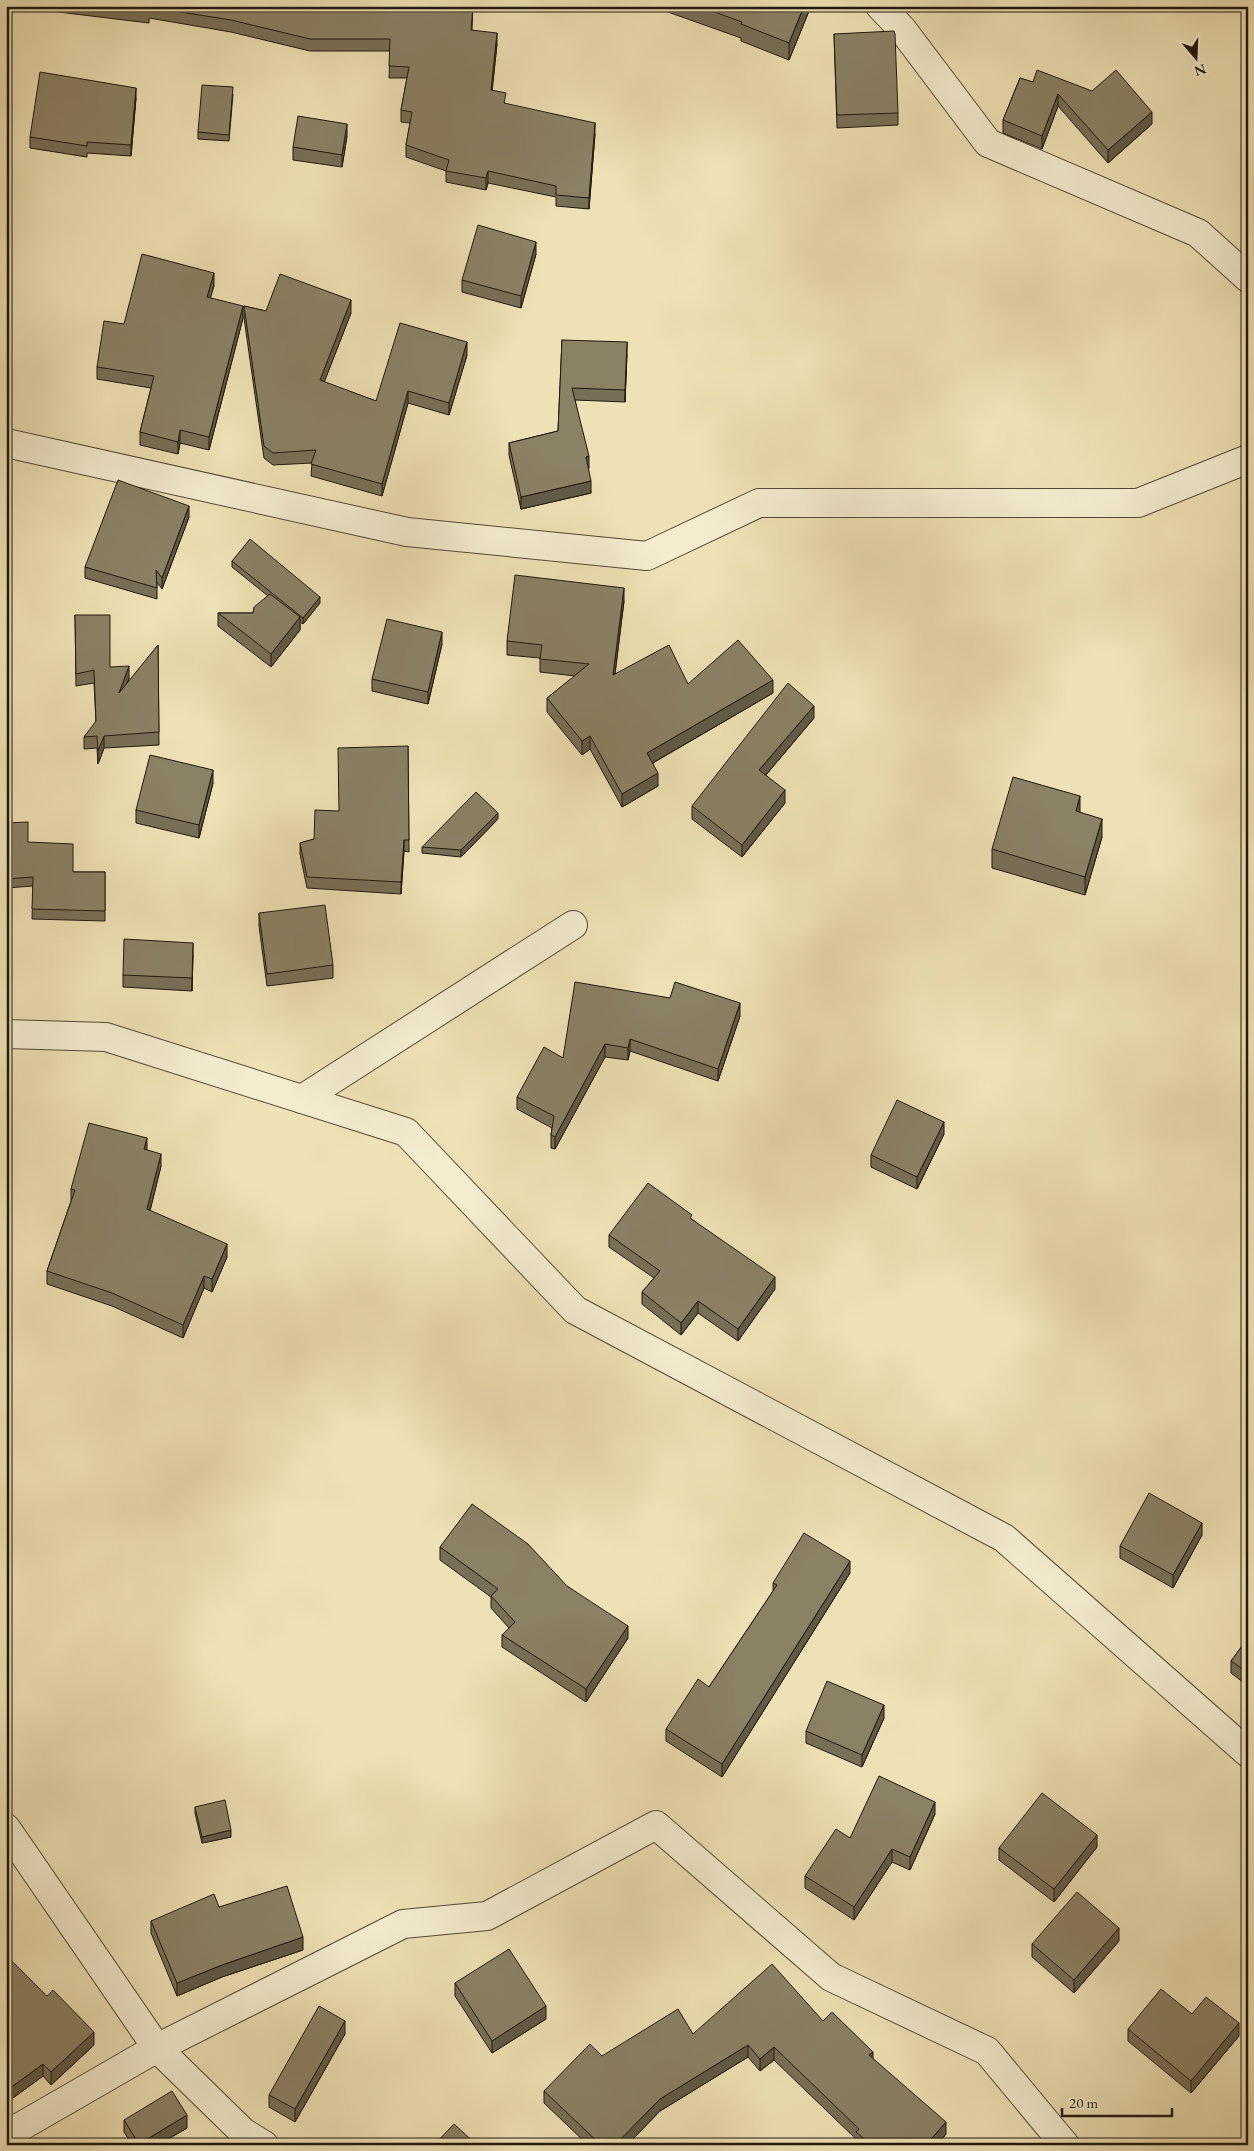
<svg xmlns="http://www.w3.org/2000/svg" width="1254" height="2151" font-family="'EB Garamond',serif">
<rect width="100%" height="100%" fill="#eee1b5"/>
<filter id="stains"><feTurbulence type="fractalNoise" baseFrequency=".004" numOctaves="4"/><feColorMatrix values="0 0 0 0 .2 0 0 0 0 .09 0 0 0 0 .02 0 0 0 .5 -.17"/></filter>
<radialGradient id="worn" r=".72"><stop offset=".6" stop-color="#630" stop-opacity="0"/><stop offset="1" stop-color="#630" stop-opacity=".3"/></radialGradient>
<g fill="none" stroke-linecap="round" stroke-linejoin="round">
<!-- street casing -->
<g stroke="#544a38" stroke-width="30">
<g id="street">
<polyline points="880,6 902,29 988,143 1198,233 1248,278"/>
<polyline points="6,443 407,532 647,556 759,503 1138,503 1248,459"/>
<polyline points="6,1034 106,1037 406,1132 575,1310 1004,1538 1248,1753"/>
<polyline points="302,1099 573,925"/>
<polyline points="6,1828 157,2048 243,2132 264,2145"/>
<polyline points="6,2135 157,2048 403,1924 487,1916 656,1825 831,1977 987,2051 1065,2145"/>
</g>
</g>
<!-- street -->
<use href="#street" stroke="#f4eccf" stroke-width="28"/>
</g>
<!-- wall -->
<g fill="#786f57" stroke="#20180e">
<polygon points="17,6 473,6 472,30 497,44 492,90 506,104 595,134 589,209 556,206 556,197 488,183 486,190 446,182 446,171 406,157 406,145 410,123 401,122 401,110 407,78 389,78 390,51 310,51 231,32 149,18 149,23 17,7"/>
<polygon points="651,6 809,6 809,11 789,60 741,41 741,38"/>
<polygon points="834,34 898,113 898,125 837,128"/>
<polygon points="1020,78 1152,124 1108,163 1058,106 1042,149 1003,133 1003,120"/>
<polygon points="233,94 229,141 198,139 198,132"/>
<polygon points="136,98 131,156 87,153 87,157 30,148 30,137"/>
<polygon points="347,136 342,167 293,160 293,147"/>
<polygon points="536,254 521,308 462,292 462,280"/>
<polygon points="214,286 210,297 243,318 209,450 180,443 178,454 140,445 140,432 151,388 97,379 97,367 124,324"/>
<polygon points="244,306 266,311 351,313 324,382 376,401 467,355 449,415 408,403 382,496 311,476 312,463 273,465 264,458 244,318"/>
<polygon points="562,340 627,354 625,402 575,400 589,468 588,468 591,493 521,509 509,455 509,443 558,431"/>
<polygon points="189,517 162,589 157,582 157,599 85,578 85,567"/>
<polygon points="232,561 320,603 303,624 300,622 300,630 271,667 218,626 218,613 253,613 268,596 232,567"/>
<polygon points="624,601 615,674 688,684 773,693 653,763 658,786 622,807 590,749 582,755 547,712 547,698 575,676 540,672 540,658 507,655 507,641"/>
<polygon points="75,615 110,667 129,678 128,683 158,645 159,745 104,748 98,764 97,748 84,749 84,737 96,722 94,683 76,686"/>
<polygon points="442,644 428,704 372,691 372,679"/>
<polygon points="814,718 766,775 785,803 742,857 692,819 692,806"/>
<polygon points="408,746 409,852 404,851 401,894 307,888 300,854 300,843 314,839 339,811"/>
<polygon points="213,783 199,838 136,823 136,810"/>
<polygon points="1080,812 1102,837 1085,895 992,868 992,849"/>
<polygon points="498,819 461,857 422,853 422,847"/>
<polygon points="6,823 28,843 73,872 105,872 105,921 32,919 33,886 6,888"/>
<polygon points="259,913 333,965 333,978 267,986 259,926"/>
<polygon points="193,955 192,991 123,987 123,975"/>
<polygon points="670,998 740,1016 718,1081 630,1051 628,1060 605,1057 555,1149 551,1148 551,1135 552,1128 517,1109 517,1097 563,1058"/>
<polygon points="944,1134 917,1189 871,1167 871,1155"/>
<polygon points="147,1150 161,1166 150,1211 227,1257 212,1292 204,1288 183,1338 112,1306 47,1284 47,1271 71,1201 71,1189"/>
<polygon points="692,1219 775,1289 738,1341 698,1313 681,1335 642,1304 642,1292 654,1278 609,1247 609,1235"/>
<polygon points="1202,1535 1173,1588 1120,1558 1120,1546"/>
<polygon points="440,1547 567,1586 628,1638 586,1702 502,1647 502,1635 509,1628 491,1608 491,1597 440,1560"/>
<polygon points="850,1573 722,1777 666,1741 666,1729 709,1687 773,1591 773,1583"/>
<polygon points="1248,1638 1248,1686 1231,1673 1231,1661"/>
<polygon points="884,1718 862,1767 806,1743 806,1731"/>
<polygon points="195,1807 231,1837 202,1843 195,1813"/>
<polygon points="935,1814 910,1870 892,1862 854,1920 805,1888 805,1876 850,1838"/>
<polygon points="1097,1847 1054,1902 999,1860 999,1848"/>
<polygon points="219,1907 303,1950 222,1977 177,1996 151,1933 151,1921"/>
<polygon points="1119,1941 1074,1993 1032,1957 1032,1944"/>
<polygon points="6,1955 94,2045 51,2085 43,2076 6,2103"/>
<polygon points="455,1983 546,2019 492,2053 455,1996"/>
<polygon points="1192,2014 1239,2036 1191,2093 1128,2041 1128,2029"/>
<polygon points="823,2021 873,2059 946,2134 937,2145 857,2145 856,2139 774,2060 760,2071 748,2057 660,2111 627,2145 588,2145 544,2103 544,2091 602,2056 693,2034"/>
<polygon points="345,2034 295,2122 269,2107 269,2095"/>
<polygon points="124,2120 187,2128 158,2145 132,2145 124,2132"/>
</g>
<!-- shaded-wall -->
<g fill="#615a47" stroke="#20180e">
<polygon points="804,6 809,6 809,11 789,60 789,43"/>
<polygon points="497,33 497,44 491,102 491,90"/>
<polygon points="136,88 136,98 131,156 131,145"/>
<polygon points="1058,94 1058,106 1042,149 1042,136"/>
<polygon points="1152,112 1152,124 1108,163 1108,150"/>
<polygon points="595,123 595,134 589,209 589,198"/>
<polygon points="347,124 347,136 342,167 342,155"/>
<polygon points="488,171 488,183 486,190 486,178"/>
<polygon points="536,242 536,254 521,308 521,296"/>
<polygon points="214,273 214,286 207,309 207,297"/>
<polygon points="351,300 351,313 320,393 320,380"/>
<polygon points="243,306 243,318 209,450 209,437"/>
<polygon points="467,342 467,355 449,415 449,403"/>
<polygon points="627,342 627,354 625,402 625,390"/>
<polygon points="408,391 408,403 382,496 382,484"/>
<polygon points="180,430 180,443 178,454 178,442"/>
<polygon points="589,456 589,468 586,469 586,457"/>
<polygon points="591,481 591,493 521,509 521,497"/>
<polygon points="189,506 189,517 162,589 162,578"/>
<polygon points="624,588 624,601 613,689 613,675"/>
<polygon points="320,597 320,603 303,624 303,618"/>
<polygon points="300,617 300,630 271,667 271,654"/>
<polygon points="442,632 442,644 428,704 428,692"/>
<polygon points="129,666 129,678 119,706 119,693"/>
<polygon points="773,680 773,693 647,766 647,753"/>
<polygon points="814,706 814,718 759,783 759,770"/>
<polygon points="104,736 104,748 98,764 98,751"/>
<polygon points="590,736 590,749 582,755 582,741"/>
<polygon points="213,770 213,783 199,838 199,825"/>
<polygon points="658,773 658,786 622,807 622,794"/>
<polygon points="785,790 785,803 742,857 742,845"/>
<polygon points="1080,796 1080,815 1076,811"/>
<polygon points="498,813 498,819 461,857 461,850"/>
<polygon points="1102,819 1102,837 1085,895 1085,877"/>
<polygon points="404,840 404,851 401,894 401,882"/>
<polygon points="193,943 193,955 192,991 192,978"/>
<polygon points="740,1003 740,1016 718,1081 718,1069"/>
<polygon points="630,1039 630,1051 628,1060 628,1048"/>
<polygon points="605,1044 605,1057 555,1149 555,1137"/>
<polygon points="944,1122 944,1134 917,1189 917,1177"/>
<polygon points="147,1138 147,1150 144,1149"/>
<polygon points="161,1154 161,1166 147,1222 147,1209"/>
<polygon points="227,1244 227,1257 212,1292 212,1279"/>
<polygon points="204,1276 204,1288 183,1338 183,1325"/>
<polygon points="775,1277 775,1289 738,1341 738,1329"/>
<polygon points="698,1301 698,1313 681,1335 681,1323"/>
<polygon points="1202,1523 1202,1535 1173,1588 1173,1575"/>
<polygon points="850,1561 850,1573 722,1777 722,1764"/>
<polygon points="628,1626 628,1638 586,1702 586,1689"/>
<polygon points="884,1705 884,1718 862,1767 862,1755"/>
<polygon points="935,1802 935,1814 910,1870 910,1857"/>
<polygon points="231,1830 231,1837 202,1843 202,1837"/>
<polygon points="1097,1835 1097,1847 1054,1902 1054,1889"/>
<polygon points="892,1849 892,1862 854,1920 854,1907"/>
<polygon points="1119,1928 1119,1941 1074,1993 1074,1980"/>
<polygon points="303,1937 303,1950 222,1977 177,1996 177,1983 222,1965"/>
<polygon points="546,2006 546,2019 492,2053 492,2041"/>
<polygon points="345,2021 345,2034 295,2122 295,2109"/>
<polygon points="1239,2023 1239,2036 1191,2093 1191,2081"/>
<polygon points="94,2032 94,2045 51,2085 51,2072"/>
<polygon points="748,2045 748,2057 660,2111 627,2145 615,2145 660,2099"/>
<polygon points="774,2047 774,2060 760,2071 760,2059"/>
<polygon points="873,2052 873,2064 869,2055"/>
<polygon points="43,2064 43,2076 6,2103 6,2091"/>
<polygon points="187,2115 187,2128 158,2145 139,2145 139,2144"/>
<polygon points="946,2122 946,2134 937,2145 926,2145"/>
</g>
<!-- building -->
<g fill="#8b8165" stroke="#20180e">
<polygon points="108,6 473,6 471,30 497,33 491,90 506,93 504,103 595,123 589,198 556,195 556,186 488,171 486,178 446,171 449,160 406,145 412,112 401,110 409,67 389,66 390,39 310,39 231,20 149,7 149,11"/>
<polygon points="698,6 804,6 789,43 741,24 742,22"/>
<polygon points="894,31 895,34 898,113 837,115 834,34"/>
<polygon points="1037,70 1092,91 1116,70 1152,112 1108,150 1058,94 1042,136 1003,120 1020,78 1033,82"/>
<polygon points="40,72 136,88 131,145 87,142 87,146 30,137"/>
<polygon points="202,85 233,87 229,135 198,132"/>
<polygon points="298,116 347,124 342,155 293,147"/>
<polygon points="478,225 536,242 521,296 462,280"/>
<polygon points="142,254 214,273 207,297 243,306 209,437 180,430 178,442 140,432 154,376 97,367 104,321 124,324"/>
<polygon points="280,274 351,300 320,380 376,401 400,323 467,342 449,403 408,391 382,484 311,464 316,450 273,453 264,446 244,306 266,311"/>
<polygon points="562,340 627,342 625,390 572,388 589,456 586,457 591,481 521,497 509,443 558,431"/>
<polygon points="118,480 189,506 162,578 156,570 157,588 85,567"/>
<polygon points="250,539 320,597 303,618 232,561"/>
<polygon points="515,575 624,588 613,675 669,645 688,684 738,640 773,680 647,753 658,773 622,794 590,736 582,741 547,698 589,664 540,659 542,645 507,641"/>
<polygon points="270,594 300,617 271,654 218,613 253,613 254,607"/>
<polygon points="75,615 110,615 110,667 129,666 119,693 158,645 159,732 104,736 98,751 97,736 84,737 96,721 94,670 76,674"/>
<polygon points="387,619 442,632 428,692 372,679"/>
<polygon points="788,683 814,706 759,770 785,790 742,845 692,806"/>
<polygon points="408,746 409,840 404,840 401,882 307,877 300,843 314,839 315,810 339,811 338,748"/>
<polygon points="150,755 213,770 199,825 136,810"/>
<polygon points="1013,777 1080,796 1076,811 1102,819 1085,877 992,849"/>
<polygon points="476,792 498,813 461,850 422,847"/>
<polygon points="28,822 28,842 73,844 73,872 105,872 105,911 32,909 33,877 6,879 6,823"/>
<polygon points="325,905 333,965 267,974 259,913"/>
<polygon points="124,939 193,943 192,978 123,975"/>
<polygon points="575,982 670,998 675,982 740,1003 718,1069 630,1039 628,1048 605,1044 555,1137 551,1135 554,1116 517,1097 544,1047 563,1058"/>
<polygon points="897,1100 944,1122 917,1177 871,1155"/>
<polygon points="89,1123 147,1138 144,1149 161,1154 147,1209 227,1244 212,1279 204,1276 183,1325 112,1293 47,1271 75,1190 71,1189"/>
<polygon points="648,1183 692,1215 690,1218 775,1277 738,1329 698,1301 681,1323 642,1292 660,1271 609,1235"/>
<polygon points="1149,1493 1202,1523 1173,1575 1120,1546"/>
<polygon points="472,1504 528,1544 567,1586 628,1626 586,1689 502,1635 515,1622 491,1596 498,1589 440,1547"/>
<polygon points="804,1533 850,1561 722,1764 666,1729 698,1679 709,1687 777,1585 773,1583"/>
<polygon points="1248,1638 1248,1673 1231,1661"/>
<polygon points="827,1681 884,1705 862,1755 806,1731"/>
<polygon points="879,1776 935,1802 910,1857 892,1849 854,1907 805,1876 836,1829 850,1838"/>
<polygon points="1042,1793 1097,1835 1054,1889 999,1848"/>
<polygon points="225,1800 231,1830 202,1837 195,1807"/>
<polygon points="287,1886 303,1937 222,1965 177,1983 151,1921 214,1894 219,1907"/>
<polygon points="1077,1892 1119,1928 1074,1980 1032,1944"/>
<polygon points="509,1949 546,2006 492,2041 455,1983"/>
<polygon points="6,1955 47,1996 53,1990 94,2032 51,2072 43,2064 6,2091"/>
<polygon points="772,1964 823,2021 832,2012 873,2052 869,2055 946,2122 926,2145 871,2145 856,2132 859,2129 774,2047 760,2059 748,2045 660,2099 615,2145 601,2145 544,2091 590,2044 602,2056 678,2009 693,2034"/>
<polygon points="1161,1989 1192,2014 1206,1997 1239,2023 1191,2081 1128,2029"/>
<polygon points="319,2006 345,2021 295,2109 269,2095"/>
<polygon points="172,2091 187,2115 139,2144 124,2120"/>
<polygon points="454,2124 477,2145 434,2145"/>
</g>
<!-- margin -->
<rect width="1254" height="2151" fill="none" stroke="#eee1b5" stroke-width="25"/>
<rect x="8" y="8" width="1239" height="2136" fill="none" stroke="#20180e" stroke-width="2.5"/>
<rect x="12" y="12" width="1229" height="2126" fill="none" stroke="#20180e"/>
<!-- north arrow -->
<g transform="translate(1196 58) rotate(161)" stroke="#f4eccf" stroke-width="4" paint-order="stroke">
<path d="M0-4L9 19L0 12L-9 19Z" fill="#20180e"/>
<text y="-8" font-size="14" font-weight="bold" text-anchor="middle" fill="#20180e">N</text>
</g>
<!-- scale -->
<path d="M1062 2108v8h110v-8" fill="none" stroke="#20180e" stroke-width="2.5"/>
<text x="1069" y="2108" font-size="15" fill="#20180e" stroke="#f4eccf" stroke-width="4" paint-order="stroke">20 m</text>
<rect width="100%" height="100%" filter="url(#stains)"/>
<rect width="100%" height="100%" fill="url(#worn)"/>
</svg>
